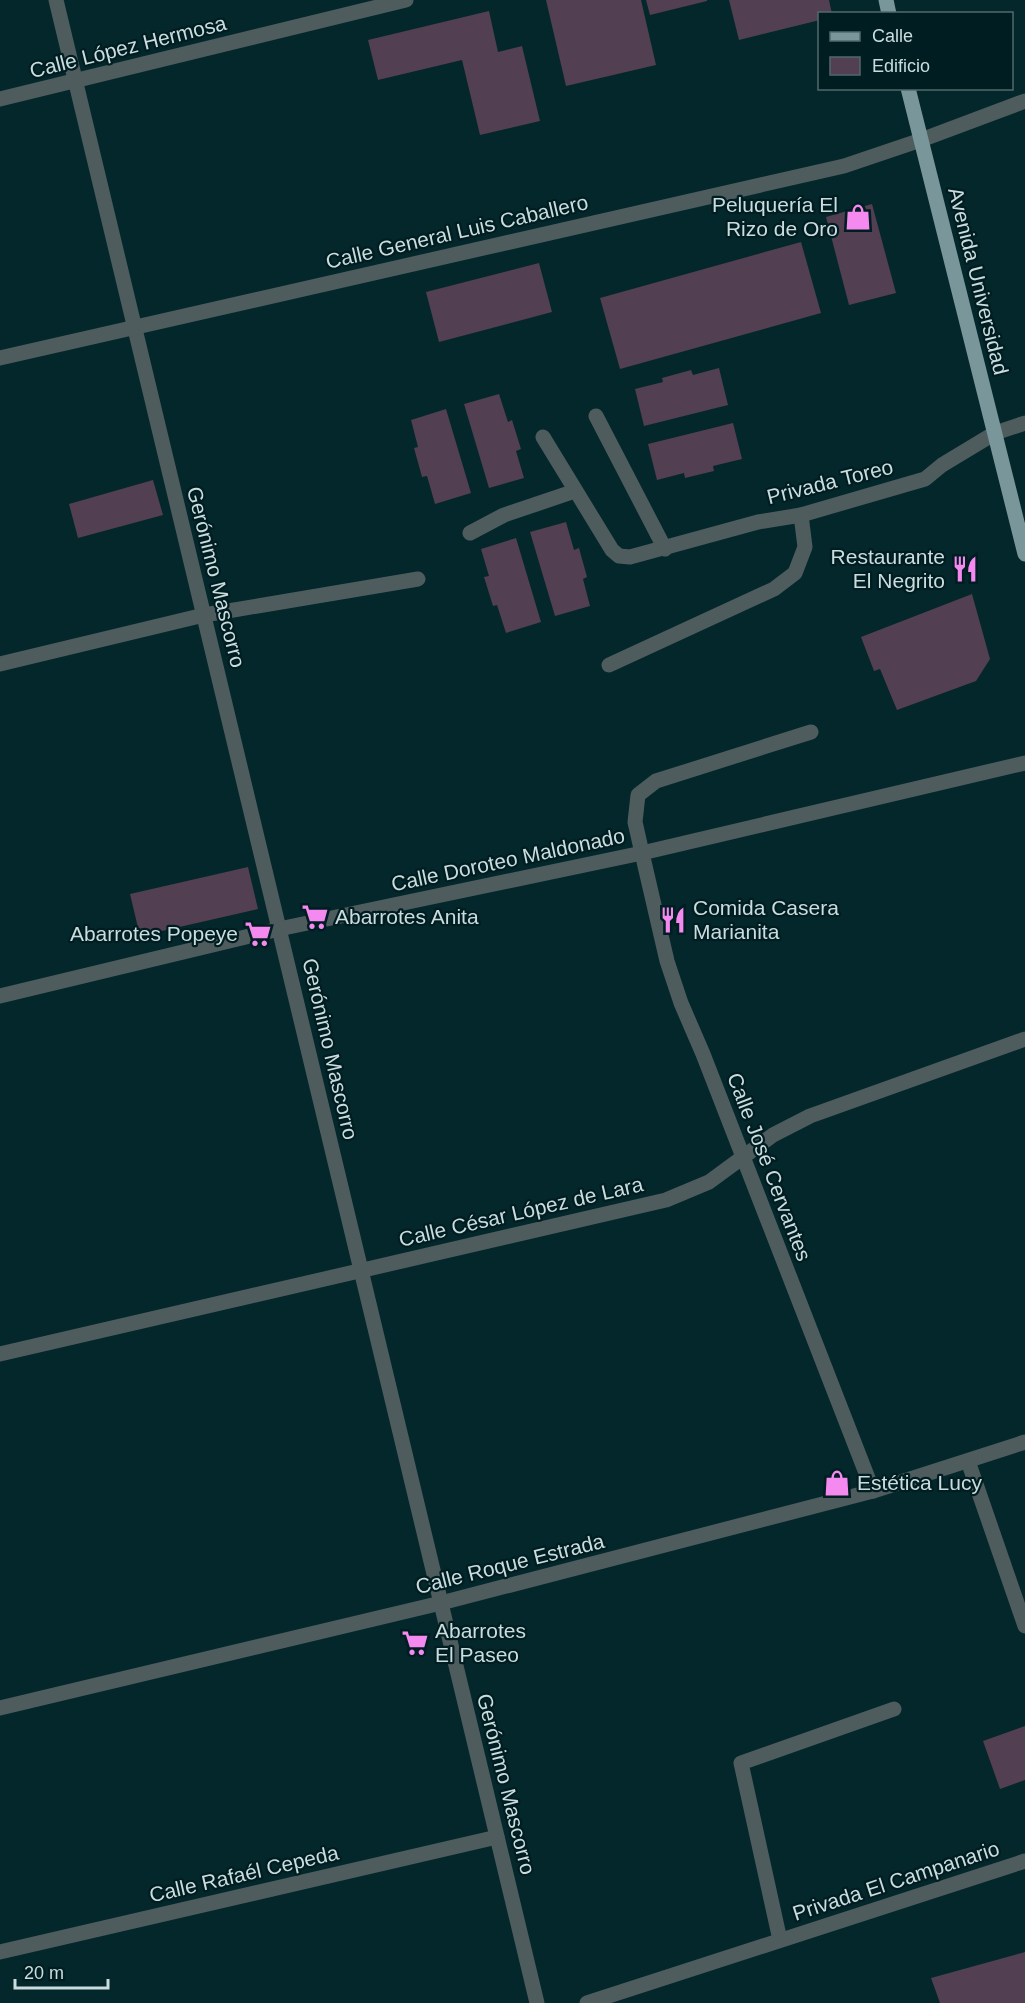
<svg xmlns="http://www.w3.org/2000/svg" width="1025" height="2003" font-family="Helvetica,sans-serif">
<rect width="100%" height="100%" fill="#04272b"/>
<!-- building -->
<g fill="#523f51">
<polygon points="546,0 641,0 656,65 566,86"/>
<polygon points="646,0 707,0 707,1 650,15"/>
<polygon points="729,0 829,0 832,14 820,14 820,20 739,40"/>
<polygon points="489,11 498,52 522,46 540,121 480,135 462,60 378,80 368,40"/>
<polygon points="872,204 896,293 849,305 826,217"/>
<polygon points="801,242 821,313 620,369 600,298"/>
<polygon points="539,263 552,312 439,342 426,292"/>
<polygon points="719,368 728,405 644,426 635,389 663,382 662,378 691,370 693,375"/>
<polygon points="499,394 508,422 512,420 521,449 516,451 524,478 489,488 464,404"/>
<polygon points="446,409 471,493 435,504 427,476 422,477 414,448 418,447 411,420"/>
<polygon points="733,423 742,459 713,466 714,471 685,478 684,473 657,480 648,444"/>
<polygon points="153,480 163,515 78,538 69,504"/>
<polygon points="566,522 574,550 579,548 587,577 583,579 590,606 555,616 530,532"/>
<polygon points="516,538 541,622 506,633 497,605 493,606 484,577 489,576 481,549"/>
<polygon points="972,594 990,659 976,681 897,710 880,669 874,671 861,637"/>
<polygon points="248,867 258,909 140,936 130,894"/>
<polygon points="1025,1726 1025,1780 1000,1789 983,1741"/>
<polygon points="1025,1952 1025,2003 940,2003 931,1978"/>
</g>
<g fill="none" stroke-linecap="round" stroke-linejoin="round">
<!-- service -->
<polyline stroke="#4e5c5e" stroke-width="15" points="642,853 635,822 638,795 656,781 811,732"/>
<!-- minor -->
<g stroke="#4e5c5e" stroke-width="15">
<polyline points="56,0 537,2003"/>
<polyline points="0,99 406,0"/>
<polyline points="0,358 844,166 921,140 1025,101"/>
<polyline points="596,416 665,549"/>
<polyline points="543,437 612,550 619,556 630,557 758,522 801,515 925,479 942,465 995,433 1025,423"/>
<polyline points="470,533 504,515 575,491"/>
<polyline points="0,664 204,615 418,579"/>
<polyline points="609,665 774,589 795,573 805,547 801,515"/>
<polyline points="642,853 667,961 681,1003 703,1054 873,1491"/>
<polyline points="0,996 279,929 642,853 1025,763"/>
<polyline points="0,1354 666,1200 709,1182 773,1135 810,1116 1025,1039"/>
<polyline points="968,1461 1025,1626"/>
<polyline points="0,1708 441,1603 873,1491 1025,1442"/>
<polyline points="780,1940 741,1763 894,1709"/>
<polyline points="0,1952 497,1837"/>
<polyline points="587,2003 1025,1861"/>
</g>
<!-- primary -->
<g stroke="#79969a" stroke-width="15">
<polyline points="886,0 889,14"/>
<polyline points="908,88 1025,554"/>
</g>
</g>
<!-- icons -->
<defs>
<g id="shop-bare" transform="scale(2.07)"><path d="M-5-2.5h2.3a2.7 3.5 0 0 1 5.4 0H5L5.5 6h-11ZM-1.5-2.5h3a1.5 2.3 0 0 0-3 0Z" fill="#f489f0" stroke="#001d21" stroke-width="2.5" paint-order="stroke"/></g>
<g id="restaurant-bare" transform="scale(2.07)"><path d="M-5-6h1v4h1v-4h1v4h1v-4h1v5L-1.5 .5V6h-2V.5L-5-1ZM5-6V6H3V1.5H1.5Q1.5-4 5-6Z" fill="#f489f0" stroke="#001d21" stroke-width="2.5" paint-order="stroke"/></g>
<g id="supermarket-bare" transform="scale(2.07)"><path d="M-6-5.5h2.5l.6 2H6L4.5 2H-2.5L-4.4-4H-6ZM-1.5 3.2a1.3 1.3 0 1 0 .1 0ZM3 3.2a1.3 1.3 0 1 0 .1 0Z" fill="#f489f0" stroke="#001d21" stroke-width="2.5" paint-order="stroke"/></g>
</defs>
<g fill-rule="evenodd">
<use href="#shop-bare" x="858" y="217"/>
<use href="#restaurant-bare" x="965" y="569"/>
<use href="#supermarket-bare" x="315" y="917"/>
<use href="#restaurant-bare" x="673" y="920"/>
<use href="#supermarket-bare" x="258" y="934"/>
<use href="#shop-bare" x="837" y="1483"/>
<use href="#supermarket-bare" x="415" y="1643"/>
</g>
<g text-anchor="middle" stroke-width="4.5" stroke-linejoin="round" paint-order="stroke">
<!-- street labels -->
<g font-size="21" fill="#cadcde" stroke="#001d21">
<text transform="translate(128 47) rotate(-14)" y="7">Calle López Hermosa</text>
<text transform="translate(457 232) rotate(-13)" y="7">Calle General Luis Caballero</text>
<text transform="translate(978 281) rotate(76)" y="7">Avenida Universidad</text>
<text transform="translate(830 482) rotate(-14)" y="7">Privada Toreo</text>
<text transform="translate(216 577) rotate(76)" y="7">Gerónimo Mascorro</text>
<text transform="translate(508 860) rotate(-12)" y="7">Calle Doroteo Maldonado</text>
<text transform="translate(330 1049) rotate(77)" y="7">Gerónimo Mascorro</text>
<text transform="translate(769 1167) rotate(69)" y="7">Calle José Cervantes</text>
<text transform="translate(521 1212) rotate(-13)" y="7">Calle César López de Lara</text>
<text transform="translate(510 1564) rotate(-14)" y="7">Calle Roque Estrada</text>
<text transform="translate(506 1784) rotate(76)" y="7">Gerónimo Mascorro</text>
<text transform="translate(244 1874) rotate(-13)" y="7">Calle Rafaél Cepeda</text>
<text transform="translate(896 1881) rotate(-18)" y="7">Privada El Campanario</text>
</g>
<!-- poi labels -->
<g font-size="21" fill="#cadcde" stroke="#001d21" text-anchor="start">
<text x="838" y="212" text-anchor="end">Peluquería El<tspan x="838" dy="24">Rizo de Oro</tspan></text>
<text x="945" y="564" text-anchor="end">Restaurante<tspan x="945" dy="24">El Negrito</tspan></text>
<text x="693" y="915">Comida Casera<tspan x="693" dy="24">Marianita</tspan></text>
<text x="335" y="924">Abarrotes Anita</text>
<text x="238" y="941" text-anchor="end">Abarrotes Popeye</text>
<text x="857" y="1490">Estética Lucy</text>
<text x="435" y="1638">Abarrotes<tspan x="435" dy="24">El Paseo</tspan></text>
</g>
</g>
<!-- legend -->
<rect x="818" y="12" width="195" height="78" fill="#001d21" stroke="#51696d" stroke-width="1.5"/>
<rect x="830" y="32" width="30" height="9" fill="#79969a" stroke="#51696d" stroke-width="1.5"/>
<text x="872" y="42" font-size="18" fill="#cadcde">Calle</text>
<rect x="830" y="57" width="30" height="18" fill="#523f51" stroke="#51696d" stroke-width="1.5"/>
<text x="872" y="72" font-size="18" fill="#cadcde">Edificio</text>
<!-- scale -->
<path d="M15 1979v9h93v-9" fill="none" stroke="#cadcde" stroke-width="3"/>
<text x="24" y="1979" font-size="18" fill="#cadcde" stroke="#001d21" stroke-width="4.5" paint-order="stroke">20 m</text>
</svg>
